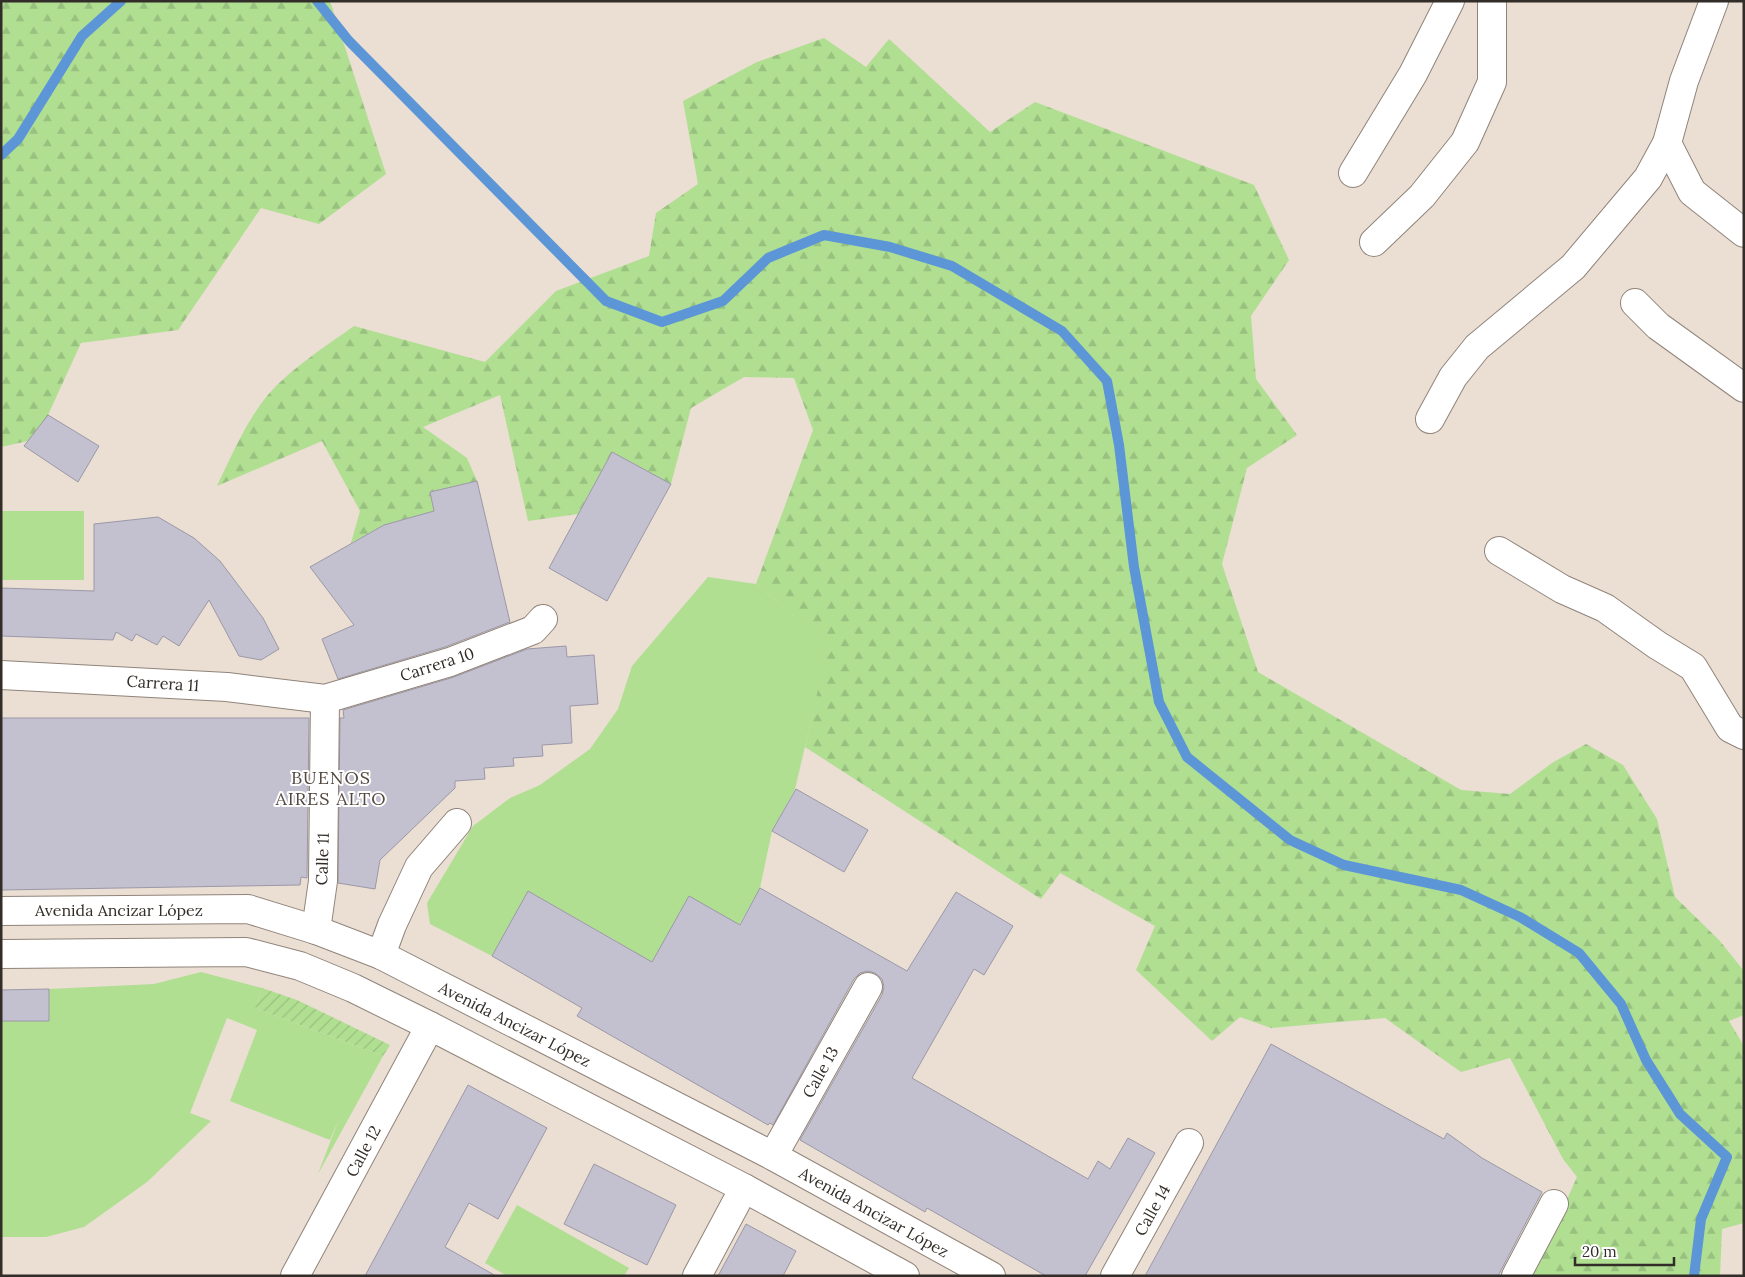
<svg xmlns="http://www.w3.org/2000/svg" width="1745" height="1277" font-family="Lora,serif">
<defs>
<pattern id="forest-firs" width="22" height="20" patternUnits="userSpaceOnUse" patternTransform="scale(1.25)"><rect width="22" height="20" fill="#b0df92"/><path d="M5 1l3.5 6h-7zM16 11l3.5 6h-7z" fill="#98c07e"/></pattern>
<pattern id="garden-furrows" width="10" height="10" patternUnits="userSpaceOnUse" patternTransform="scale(1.25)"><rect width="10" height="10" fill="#b0df92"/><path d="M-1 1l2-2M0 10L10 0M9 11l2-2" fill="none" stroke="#98c07e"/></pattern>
</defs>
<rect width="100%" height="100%" fill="#ebded3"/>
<!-- grass -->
<g fill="#b0df92">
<rect x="1" y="511" width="83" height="69"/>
<polygon points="708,577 756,584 829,645 795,789 772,831 760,888 739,925 689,896 650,966 618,942 528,891 492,956 430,924 427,903 473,826 510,798 540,785 590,749 618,709 632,666"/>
<polygon points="201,972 262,988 255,1008 383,1056 318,1174 339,1119 330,1140 230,1101 257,1030 227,1018 190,1113 211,1121 147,1182 84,1227 46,1237 1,1237 1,1021 48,1021 49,989 154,984"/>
<polygon points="517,1205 629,1268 624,1276 507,1276 485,1263"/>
</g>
<!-- forest -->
<g fill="url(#forest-firs)">
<polygon points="1,1 330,1 386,174 319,224 261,208 178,330 81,343 48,415 28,441 1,447"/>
<path d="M 824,38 L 866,67 L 889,39 L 990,132 L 1035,102 L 1254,185 L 1289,260 L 1251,316 L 1256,379 L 1297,435 L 1247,468 L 1222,564 L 1258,672 L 1461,790 L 1510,794 L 1552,763 L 1586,744 L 1623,765 L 1657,819 L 1675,897 L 1719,940 L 1744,971 L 1744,1015 L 1729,1021 L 1744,1046 L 1744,1223 L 1722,1229 L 1720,1276 L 1533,1276 L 1577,1177 L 1563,1159 L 1510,1058 L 1461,1072 L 1385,1018 L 1271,1028 L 1240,1017 L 1212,1041 L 1136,970 L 1155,926 L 1060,873 L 1041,899 L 805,747 L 828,645 L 756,584 L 813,430 L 794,378 L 744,377 L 691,408 L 671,484 L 612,452 L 578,514 L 528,521 L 500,395 L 423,427 L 467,458 L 477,481 L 430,492 L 434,511 L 384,525 L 351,543 L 360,511 L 322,441 L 217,486 C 232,455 246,422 267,396 C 290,369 326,346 354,326 L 485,362 L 556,291 L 649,256 L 656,213 L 698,184 L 683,101 L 757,62 Z"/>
</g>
<!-- garden -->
<polygon fill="url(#garden-furrows)" points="262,988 297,1000 390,1045 383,1056 255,1008"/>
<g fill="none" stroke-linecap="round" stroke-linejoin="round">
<!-- stream -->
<g stroke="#5c96d7" stroke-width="10">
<polyline points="317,1 349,41 606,301 662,322 723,301 768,258 824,235 890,247 952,266 1062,331 1107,381 1119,445 1134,567 1159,702 1187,757 1290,840 1344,865 1461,890 1520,917 1579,953 1621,1004 1646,1060 1680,1114 1727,1157 1701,1219 1694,1276"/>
<polyline points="1,155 18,139 82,36 121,1"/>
</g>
</g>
<!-- building -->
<g fill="#c3c0cf" stroke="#9b98a7">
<polygon points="48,415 99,446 78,482 24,446"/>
<polygon points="612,452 671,484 607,601 549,568"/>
<polygon points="477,481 510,622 445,647 338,679 322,639 354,625 310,567 384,525 434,511 430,492"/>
<polygon points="158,517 194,538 220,561 263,618 279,649 261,660 239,656 209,600 179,646 163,636 157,645 136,634 132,641 116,632 113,640 1,636 1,588 94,591 94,524"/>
<polygon points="566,646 567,657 594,655 598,704 570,706 572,743 542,745 543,756 513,758 514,766 484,768 485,779 455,781 455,788 380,860 375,889 338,883 340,718 344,718 343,710 454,677 527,649"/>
<polygon points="1,718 309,718 307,878 301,877 300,885 1,890"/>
<polygon points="796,789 868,830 844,872 772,831"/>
<polygon points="760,888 907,971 956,892 1013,926 984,975 974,969 912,1078 1088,1179 1098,1161 1110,1169 1128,1138 1155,1153 1085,1276 1046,1276 927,1208 925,1212 800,1140 882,995 884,987 882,979 875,973 868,971 860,973 854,979 773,1125 770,1123 768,1125 577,1016 582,1008 492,956 528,891 652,962 689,896 740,925"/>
<polygon points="49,989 49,1021 1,1021 1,990"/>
<polygon points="1271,1044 1444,1139 1447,1133 1482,1158 1542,1192 1498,1276 1145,1276"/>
<polygon points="468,1085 547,1128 498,1219 469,1203 445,1247 496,1276 365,1276"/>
<polygon points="594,1164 676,1205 647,1265 564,1224"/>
<polygon points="746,1224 796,1251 783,1276 718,1276"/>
</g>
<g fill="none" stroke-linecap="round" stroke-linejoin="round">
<!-- minor casing -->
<g stroke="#90847a" stroke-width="30">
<g id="minor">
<polyline points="1667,143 1692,192 1744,233"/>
<polyline points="1353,173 1413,74 1450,1"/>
<polyline points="1374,242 1422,196 1465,142 1492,82 1492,1"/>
<polyline points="1635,303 1658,326 1744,388"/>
<polyline points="1430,419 1453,377 1477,347 1573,267 1648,178 1667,143 1684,81 1714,1"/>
<polyline points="1499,551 1562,589 1605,608 1657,645 1693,667 1730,728 1744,735"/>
<polyline points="1,675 227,687 325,699 450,662 533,630 543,619"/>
<polyline points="316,930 323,881 325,699"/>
<polyline points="381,955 392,925 419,867 457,823"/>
<polyline points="773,1156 868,987"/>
<polyline points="295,1276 430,1026"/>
<polyline points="697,1276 744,1188"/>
<polyline points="1115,1276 1189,1143"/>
<polyline points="1516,1276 1554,1204"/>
</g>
</g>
<!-- major casing -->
<g stroke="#90847a" stroke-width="30">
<g id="major">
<polyline points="1,911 248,909 316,930 381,955 773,1156 991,1276"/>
<polyline points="1,954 246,952 300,966 353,988 430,1026 744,1188 905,1276"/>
</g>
</g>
<!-- minor -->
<use href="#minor" stroke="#fff" stroke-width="28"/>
<!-- major -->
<use href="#major" stroke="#fff" stroke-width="28"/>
</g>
<g text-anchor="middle" stroke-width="4" stroke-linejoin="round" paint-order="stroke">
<!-- street labels -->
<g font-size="16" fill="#322d28" stroke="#fff">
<text transform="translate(437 664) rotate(-18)" y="6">Carrera 10</text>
<text transform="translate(163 683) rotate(4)" y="6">Carrera 11</text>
<text transform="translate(322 859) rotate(-88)" y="6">Calle 11</text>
<text x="119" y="916">Avenida Ancizar López</text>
<text transform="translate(515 1024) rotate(27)" y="6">Avenida Ancizar López</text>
<text transform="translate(820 1072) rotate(-61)" y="6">Calle 13</text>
<text transform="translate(363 1151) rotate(-62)" y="6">Calle 12</text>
<text transform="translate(1152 1210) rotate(-61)" y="6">Calle 14</text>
<text transform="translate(874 1212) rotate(29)" y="6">Avenida Ancizar López</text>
</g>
<!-- neighbourhood labels -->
<g font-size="18" letter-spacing="1" fill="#544940" stroke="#fff">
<text x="331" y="784">BUENOS<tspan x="331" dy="21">AIRES ALTO</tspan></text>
</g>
</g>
<!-- border -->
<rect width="1745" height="1277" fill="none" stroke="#322d28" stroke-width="5"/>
<!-- scale -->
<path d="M1575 1257v8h99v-8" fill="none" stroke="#322d28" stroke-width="2.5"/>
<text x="1582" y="1257" font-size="15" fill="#322d28" stroke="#ffffff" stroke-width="4" paint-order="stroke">20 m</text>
</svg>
